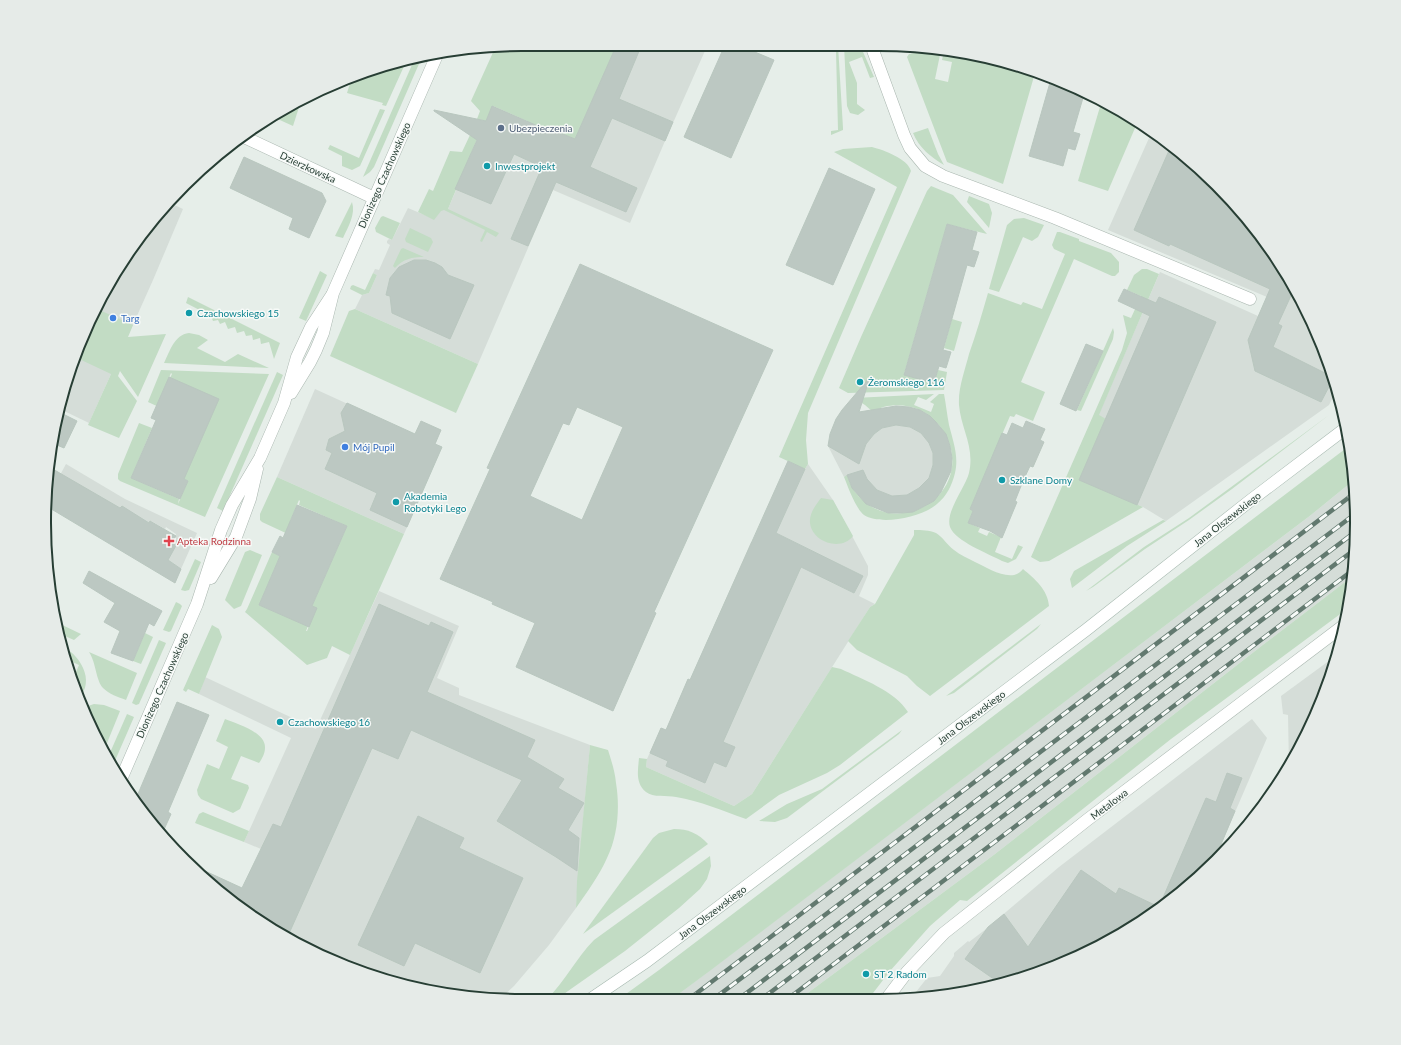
<svg xmlns="http://www.w3.org/2000/svg" width="1401" height="1045" font-family="Lato,sans-serif">
<rect width="100%" height="100%" fill="#e6eee9"/>
<!-- built -->
<g fill="#d5ddd8">
<polygon points="617,44 708,44 665,141 630,223 553,190 478,364 355,309 362,295 369,293 377,275 373,273 375,269 379,270 390,245 387,243 387,241 389,239 392,240 408,208 434,219 441,210 448,209 492,106 527,121 548,128 575,139"/>
<polygon points="1149,138 1171,147 1217,184 1258,231 1308,311 1339,393 1333,397 1329,405 1166,521 1143,507 1079,480 1106,419 1098,416 1160,272 1258,316 1267,297 1108,230"/>
<polygon points="168,202 183,209 153,280 89,423 60,409 93,311 163,207"/>
<polygon points="315,389 442,447 404,534 277,477"/>
<polygon points="896,425 910,427 921,433 929,443 933,453 933,465 929,478 919,488 907,495 892,496 877,490 867,479 863,470 844,477 828,446 863,452 866,444 874,434 882,428"/>
<polygon points="66,464 125,499 197,533 181,569 168,560 178,542 176,540 176,534 166,527 165,529 151,521 149,523 110,525 52,490"/>
<polygon points="808,464 833,500 868,566 868,575 859,596 875,604 870,607 752,794 734,806 646,767 647,759 661,728 666,730 688,679 690,680 751,542 854,593 863,576 776,533 805,469"/>
<polygon points="1354,480 1356,491 1353,576 1264,644 995,854 801,998 672,999 1311,515"/>
<polygon points="379,591 459,626 437,678 459,688 459,695 590,745 578,878 576,908 549,945 514,986 499,1000 491,1000 369,976 283,937 235,903 261,849 244,842 291,738 199,694 205,677 316,729"/>
<polygon points="1337,655 1332,677 1293,762 1289,767 1288,715 1283,714 1281,696"/>
<polygon points="1252,719 1267,738 1214,861 1170,902 1061,965 941,997 912,997 927,978 940,976 954,956 954,953 968,941 969,942 986,929 1059,867"/>
</g>
<!-- green -->
<g fill="#c2dcc4">
<polygon points="523,44 604,44 615,49 575,139 548,128 540,146 527,121 493,106 486,121 477,119 480,111 471,101 495,48"/>
<polygon points="821,45 838,45 843,128 843,130 831,135 831,131 838,130 836,51"/>
<polygon points="844,45 860,45 874,77 870,78 862,57 849,62 857,83 857,104 865,110 858,115 850,113 847,106"/>
<polygon points="935,49 941,50 935,79 948,82 952,62 942,60 944,51 1002,60 1035,73 1003,184 947,162 907,57 909,54"/>
<polygon points="422,57 374,167 370,172 363,177 415,58"/>
<polygon points="396,61 405,64 386,106 382,105 383,103 347,93 351,80 371,72 379,74 381,67"/>
<polygon points="1102,100 1138,121 1108,191 1078,181"/>
<polygon points="301,101 293,126 271,116 283,108"/>
<polygon points="380,109 385,110 360,166 352,170 342,166 342,156 328,149 330,145 359,158"/>
<path d="M 928,128 L 938,154 L 944,165 C 931,157 919,148 913,133 Z"/>
<polygon points="470,135 477,139 448,209 499,233 496,237 487,232 482,242 480,241 485,230 444,210 441,211 434,220 418,212 429,189 433,191 450,151 462,152"/>
<path d="M 872,147 C 884,150 908,159 911,171 L 808,413 L 806,440 L 808,464 L 805,469 L 779,457 L 897,187 L 834,152 L 843,149 Z"/>
<polygon points="931,186 953,195 987,234 947,224 904,374 934,383 938,370 947,372 944,390 848,393 839,388 861,337 927,191"/>
<polygon points="969,196 989,204 992,213 989,228 967,202"/>
<path d="M 352,202 C 356,214 348,227 343,238 L 335,236 Z"/>
<polygon points="383,216 400,223 392,240 376,232 375,228 381,217"/>
<polygon points="1024,218 1044,225 1038,237 1032,241 1023,237 999,292 989,289 1007,225 1014,219"/>
<polygon points="410,228 431,238 433,242 428,252 406,242 405,239"/>
<path d="M 1057,232 L 1060,232 L 1079,239 L 1079,241 L 1111,253 L 1119,262 L 1119,272 L 1115,276 L 1112,276 L 1074,259 L 1021,382 L 1045,392 L 1033,421 L 1016,414 L 1014,417 L 1010,416 L 970,509 L 973,511 L 968,523 L 980,528 L 978,532 L 987,536 L 989,532 L 1001,537 L 995,552 L 1012,559 L 1018,545 L 1023,547 L 1016,559 L 1008,563 L 1002,561 C 989,554 955,541 950,527 C 945,512 965,488 969,473 C 975,447 961,429 959,405 C 958,388 965,370 969,354 C 976,334 982,314 988,293 L 1021,305 L 1023,302 L 1042,309 L 1065,254 L 1054,249 L 1052,245 Z"/>
<path d="M 403,248 L 424,257 C 412,257 403,259 395,268 L 393,266 L 401,249 Z"/>
<polygon points="1142,269 1147,269 1159,274 1099,415 1106,419 1080,480 1143,507 1049,561 1040,562 1031,557 1122,350 1127,333 1123,315 1131,318 1141,296 1127,290 1134,275"/>
<polygon points="320,271 327,275 306,321 299,318"/>
<polygon points="373,273 377,275 369,293 362,295 350,289 351,286 353,285 365,290"/>
<polygon points="188,297 280,343 274,359 269,342 261,344 260,338 253,340 252,335 246,336 244,331 237,333 235,327 228,329 225,322 220,324 218,320 213,321 211,316 186,303"/>
<polygon points="95,308 133,325 128,337 166,334 138,397 120,371 118,376 137,401 119,438 88,425 111,374 77,358"/>
<polygon points="355,309 478,364 456,413 330,356 349,311"/>
<polygon points="952,319 962,322 954,351 944,348"/>
<polygon points="1113,328 1114,332 1113,339 1081,411 1077,410"/>
<path d="M 189,333 L 199,335 L 208,340 L 197,348 L 225,362 L 238,354 L 269,368 L 164,363 C 170,351 174,335 189,333 Z"/>
<polygon points="161,370 269,374 205,517 120,481 118,479 118,474 139,423 152,428 131,478 179,499 178,504 188,481 184,479 170,378 172,374 171,373 162,394 161,408 148,402"/>
<polygon points="277,372 283,375 223,511 217,508"/>
<path d="M 934,394 L 926,400 L 918,397 L 914,405 L 931,412 L 934,404 L 930,402 L 939,394 L 944,394 C 946,404 947,415 949,425 C 953,441 959,456 955,473 C 952,485 947,496 937,504 C 923,517 881,526 864,515 C 856,509 848,487 844,477 L 847,475 C 849,480 850,485 853,489 C 890,543 972,499 948,440 C 943,428 933,416 920,410 C 906,404 886,403 873,412 L 865,405 L 854,398 Z"/>
<polygon points="1329,415 1232,489 1189,520 1145,549 1093,587 1086,591 1144,547 1189,518"/>
<polygon points="1349,446 1354,480 1311,515 711,970 672,999 619,999 659,970"/>
<polygon points="277,477 404,534 350,655 332,646 327,658 307,665 245,612 247,609 272,552 280,556 259,605 308,626 306,631 307,631 316,609 312,606 347,526 299,505 300,501 299,500 290,521 290,535 262,522 260,520 260,514"/>
<path d="M 821,498 L 833,500 L 853,536 C 841,552 812,542 810,523 C 809,513 816,505 821,498 Z"/>
<polygon points="1163,520 1166,521 1127,546 1072,588 1070,579 1074,571"/>
<path d="M 914,530 C 922,530 929,530 936,533 C 943,537 947,545 954,550 C 960,555 968,558 975,562 C 988,568 1012,584 1023,569 C 1035,579 1048,590 1049,606 L 930,696 L 917,686 L 907,676 L 857,650 L 848,641 L 870,607 L 875,604 L 914,535 Z"/>
<polygon points="250,550 262,555 241,606 234,609 225,600 245,552"/>
<polygon points="195,559 201,562 189,590 185,591 181,590"/>
<polygon points="1353,576 1353,585 1347,609 1171,739 967,901 960,900 930,926 890,971 870,997 801,998 995,854 1264,644"/>
<polygon points="176,602 180,604 182,606 171,631 169,632 163,630"/>
<polygon points="56,622 81,634 74,640 58,633"/>
<polygon points="1041,624 1037,629 954,693 946,696"/>
<polygon points="212,625 219,629 222,637 199,694 188,689 186,692 183,690"/>
<polygon points="145,633 153,637 141,664 133,661"/>
<polygon points="159,640 166,643 139,704 136,705 132,703"/>
<path d="M 60,645 C 79,653 97,681 78,699 L 72,681 L 79,665 L 64,658 Z"/>
<path d="M 89,652 L 137,673 L 126,700 C 118,697 109,694 103,688 C 96,681 96,662 89,652 Z"/>
<path d="M 832,667 L 841,669 C 862,679 895,691 908,712 L 840,765 L 827,773 L 779,795 L 746,819 C 723,811 700,801 676,797 C 667,795 653,798 646,792 C 635,783 638,770 639,758 L 647,759 L 646,767 L 734,806 L 752,794 Z"/>
<polygon points="94,704 104,705 120,711 107,743 101,740 82,708"/>
<polygon points="127,714 134,717 114,763 109,755"/>
<path d="M 225,719 C 237,724 266,732 265,748 C 265,753 262,759 259,763 L 241,756 L 231,779 L 248,785 L 249,788 L 240,809 L 233,813 L 201,799 L 198,795 L 197,790 L 207,764 L 219,769 L 228,747 L 216,741 Z"/>
<polygon points="902,730 899,734 787,818 775,822 759,821 787,804 822,789"/>
<path d="M 590,745 L 608,750 C 611,760 615,771 616,783 C 620,807 618,836 607,858 C 599,876 587,892 576,908 L 577,881 Z"/>
<polygon points="203,812 249,831 244,842 195,823 199,814"/>
<path d="M 674,829 C 688,829 698,833 708,844 L 583,934 L 653,838 L 659,833 Z"/>
<path d="M 710,856 L 711,866 L 707,879 L 700,889 L 679,908 L 625,951 L 568,991 L 556,1000 L 546,1000 C 565,982 576,958 594,940 Z"/>
</g>
<!-- building -->
<g fill="#bcc8c2" stroke="#b9c7bf" fill-rule="evenodd">
<polygon points="617,44 642,44 619,99 673,122 665,141 612,118 590,167 637,188 626,212 556,182 528,246 511,239 542,167 514,154 491,204 455,189 477,140 434,111 434,110 486,121 492,106 547,130 548,128 575,139"/>
<polygon points="725,45 738,45 774,60 731,158 684,137"/>
<polygon points="1051,79 1085,91 1073,132 1080,134 1075,150 1068,148 1063,166 1029,156"/>
<polygon points="1171,146 1217,184 1258,231 1294,289 1278,324 1282,326 1273,347 1333,377 1333,379 1321,402 1255,371 1248,340 1270,289 1170,244 1169,246 1134,230"/>
<polygon points="244,157 322,193 326,201 309,238 289,229 293,218 230,188"/>
<polygon points="829,168 875,189 833,285 786,265"/>
<polygon points="947,224 977,232 972,250 979,252 974,267 967,265 953,315 943,350 951,352 946,368 939,366 934,383 904,375"/>
<polygon points="414,260 426,260 435,263 442,267 448,275 474,285 450,339 392,313 390,296 386,295 390,278 399,267"/>
<path d="M 580,264 L 773,350 L 654,612 L 656,613 L 613,711 L 516,667 L 535,623 L 492,604 L 493,602 L 440,579 L 490,469 L 487,468 ZM 577,407 L 623,427 L 582,520 L 530,496 L 563,423 L 569,425 Z"/>
<polygon points="1124,289 1156,303 1159,297 1216,322 1137,505 1079,480 1150,316 1118,301"/>
<polygon points="1086,344 1103,351 1076,411 1060,404"/>
<polygon points="169,377 219,399 184,479 188,481 180,499 131,478 156,420 151,418"/>
<polygon points="870,377 859,412 896,406 909,407 920,410 930,416 936,422 946,434 950,446 952,458 951,471 941,492 934,501 921,508 913,512 902,513 888,513 866,504 852,488 847,475 863,470 867,479 877,490 892,496 907,495 919,488 929,478 933,465 933,453 929,443 921,433 910,427 896,425 882,428 874,434 866,444 859,464 828,446 830,434 836,419 842,410"/>
<polygon points="347,403 415,434 421,421 441,430 435,444 442,447 407,527 370,510 377,493 325,469 332,453 326,450 329,439 345,431 341,413"/>
<polygon points="63,414 77,421 64,448 52,443 53,435"/>
<polygon points="1026,421 1045,429 1040,440 1044,442 1033,467 1030,466 1023,481 1015,501 1017,502 1002,538 990,531 968,523 973,511 970,509 1002,433 1007,435 1012,423 1023,428"/>
<polygon points="788,461 805,469 776,533 863,576 854,593 801,567 723,742 735,747 726,767 714,762 705,783 666,766 668,761 650,753 661,728 666,730 688,679 690,680"/>
<polygon points="51,468 120,508 122,506 149,523 150,521 176,536 174,539 178,542 168,560 181,569 175,583 48,507"/>
<polygon points="297,505 347,526 312,606 317,608 309,627 259,605 280,556 272,552 280,536 283,538"/>
<polygon points="89,571 162,611 154,626 149,623 133,661 111,653 120,631 104,622 115,603 83,583"/>
<polygon points="379,604 429,626 431,622 453,632 427,692 535,740 527,757 564,779 558,788 584,803 568,830 579,838 577,871 556,857 497,821 522,780 411,730 398,759 372,748 287,938 207,882 202,877 205,871 242,888 273,824 281,827"/>
<polygon points="177,702 209,715 168,812 171,814 162,834 143,814 135,801"/>
<polygon points="1227,773 1242,778 1230,808 1235,811 1214,861 1170,902 1061,965 998,982 965,959 988,927 1004,914 1028,947 1081,870 1116,894 1119,888 1159,907 1206,798 1216,802"/>
<polygon points="418,816 464,838 459,848 523,878 480,973 415,943 404,966 358,945"/>
</g>
<g fill="none" stroke-linecap="round" stroke-linejoin="round">
<!-- minor casing -->
<g stroke="#a9b6af" stroke-width="13">
<g id="minor">
<polyline points="871,45 904,135 910,148 925,166 943,176 1055,218 1250,299"/>
<polyline points="242,136 374,198"/>
<polyline points="291,393 310,362 316,350 323,333 333,293 437,55"/>
<polyline points="211,578 236,537 250,499 257,469"/>
<polyline points="122,777 197,604 221,530 232,505 260,458 284,403 297,357 311,327 332,295"/>
</g>
</g>
<!-- tertiary casing -->
<g stroke="#a9b6af" stroke-width="13">
<polyline id="tertiary" points="888,997 907,972 944,933 1087,820 1343,626"/>
</g>
<!-- secondary casing -->
<g stroke="#a6b8af" stroke-width="13">
<polyline id="secondary" points="591,999 647,961 1086,630 1251,500 1346,428"/>
</g>
<!-- minor -->
<use href="#minor" stroke="#fff" stroke-width="12"/>
<!-- tertiary -->
<use href="#tertiary" stroke="#fff" stroke-width="12"/>
<!-- secondary -->
<use href="#secondary" stroke="#fff" stroke-width="12"/>
<!-- rail casing -->
<g stroke="#62796f" stroke-width="4.5">
<g id="rail">
<polyline points="715,998 1355,514"/>
<polyline points="740,998 1355,532"/>
<polyline points="763,998 1354,550"/>
<polyline points="789,998 1353,570"/>
<polyline points="689,999 1356,492"/>
</g>
</g>
<!-- rail -->
<use href="#rail" stroke="#f7faf8" stroke-width="3" stroke-dasharray="9" stroke-linecap="butt"/>
</g>
<!-- markers -->
<circle fill="#5c6f8a" stroke="#f7faf8" stroke-width="1.5" cx="501" cy="128" r="4"/>
<g fill="#0f9aa8" stroke="#f7faf8" stroke-width="1.5">
<circle cx="487" cy="166" r="4"/>
<circle cx="189" cy="313" r="4"/>
<circle cx="860" cy="382" r="4"/>
<circle cx="1002" cy="480" r="4"/>
<circle cx="396" cy="502" r="4"/>
<circle cx="280" cy="722" r="4"/>
<circle cx="866" cy="974" r="4"/>
</g>
<g fill="#3f7fe0" stroke="#f7faf8" stroke-width="1.5">
<circle cx="113" cy="318" r="4"/>
<circle cx="345" cy="447" r="4"/>
</g>
<path fill="#e0444e" stroke="#f7faf8" stroke-width="1.5" d="M167 535h4v4h4v4h-4v4h-4v-4h-4v-4h4z"/>
<g text-anchor="middle" stroke-width="3" stroke-linejoin="round" paint-order="stroke">
<!-- service labels -->
<g font-size="10" fill="#4e5e75" stroke="#f7faf8" text-anchor="start">
<text x="509" y="132">Ubezpieczenia</text>
</g>
<!-- culture labels -->
<g font-size="10" fill="#0d838f" stroke="#f7faf8" text-anchor="start">
<text x="495" y="170">Inwestprojekt</text>
<text x="197" y="317">Czachowskiego 15</text>
<text x="868" y="386">Żeromskiego 116</text>
<text x="1010" y="484">Szklane Domy</text>
<text x="404" y="500">Akademia<tspan x="404" dy="12">Robotyki Lego</tspan></text>
<text x="288" y="726">Czachowskiego 16</text>
<text x="874" y="978">ST 2 Radom</text>
</g>
<!-- street labels -->
<g font-size="10" fill="#273e34" stroke="#f7faf8">
<text transform="translate(308 167) rotate(25)" y="4">Dzierzkowska</text>
<text transform="translate(384 175) rotate(-66)" y="4">Dionizego Czachowskiego</text>
<text transform="translate(1227 519) rotate(-38)" y="4">Jana Olszewskiego</text>
<text transform="translate(162 685) rotate(-66)" y="4">Dionizego Czachowskiego</text>
<text transform="translate(971 717) rotate(-37)" y="4">Jana Olszewskiego</text>
<text transform="translate(1109 804) rotate(-37)" y="4">Metalowa</text>
<text transform="translate(712 912) rotate(-37)" y="4">Jana Olszewskiego</text>
</g>
<!-- shop labels -->
<g font-size="10" fill="#366cbe" stroke="#f7faf8" text-anchor="start">
<text x="121" y="322">Targ</text>
<text x="353" y="451">Mój Pupil</text>
</g>
<!-- health labels -->
<g font-size="10" fill="#be3a42" stroke="#f7faf8" text-anchor="start">
<text x="177" y="545">Apteka Rodzinna</text>
</g>
</g>
<!-- crop -->
<path d="M0 0H1401V1045H0ZM522 51H879A471 471 0 0 1 1350 522V523A471 471 0 0 1 879 994H522A471 471 0 0 1 51 523V522A471 471 0 0 1 522 51Z" fill="#e6ebe8" fill-rule="evenodd"/>
<path fill="none" stroke="#273e34" stroke-width="2" d="M522 51H879A471 471 0 0 1 1350 522V523A471 471 0 0 1 879 994H522A471 471 0 0 1 51 523V522A471 471 0 0 1 522 51Z"/>
</svg>
